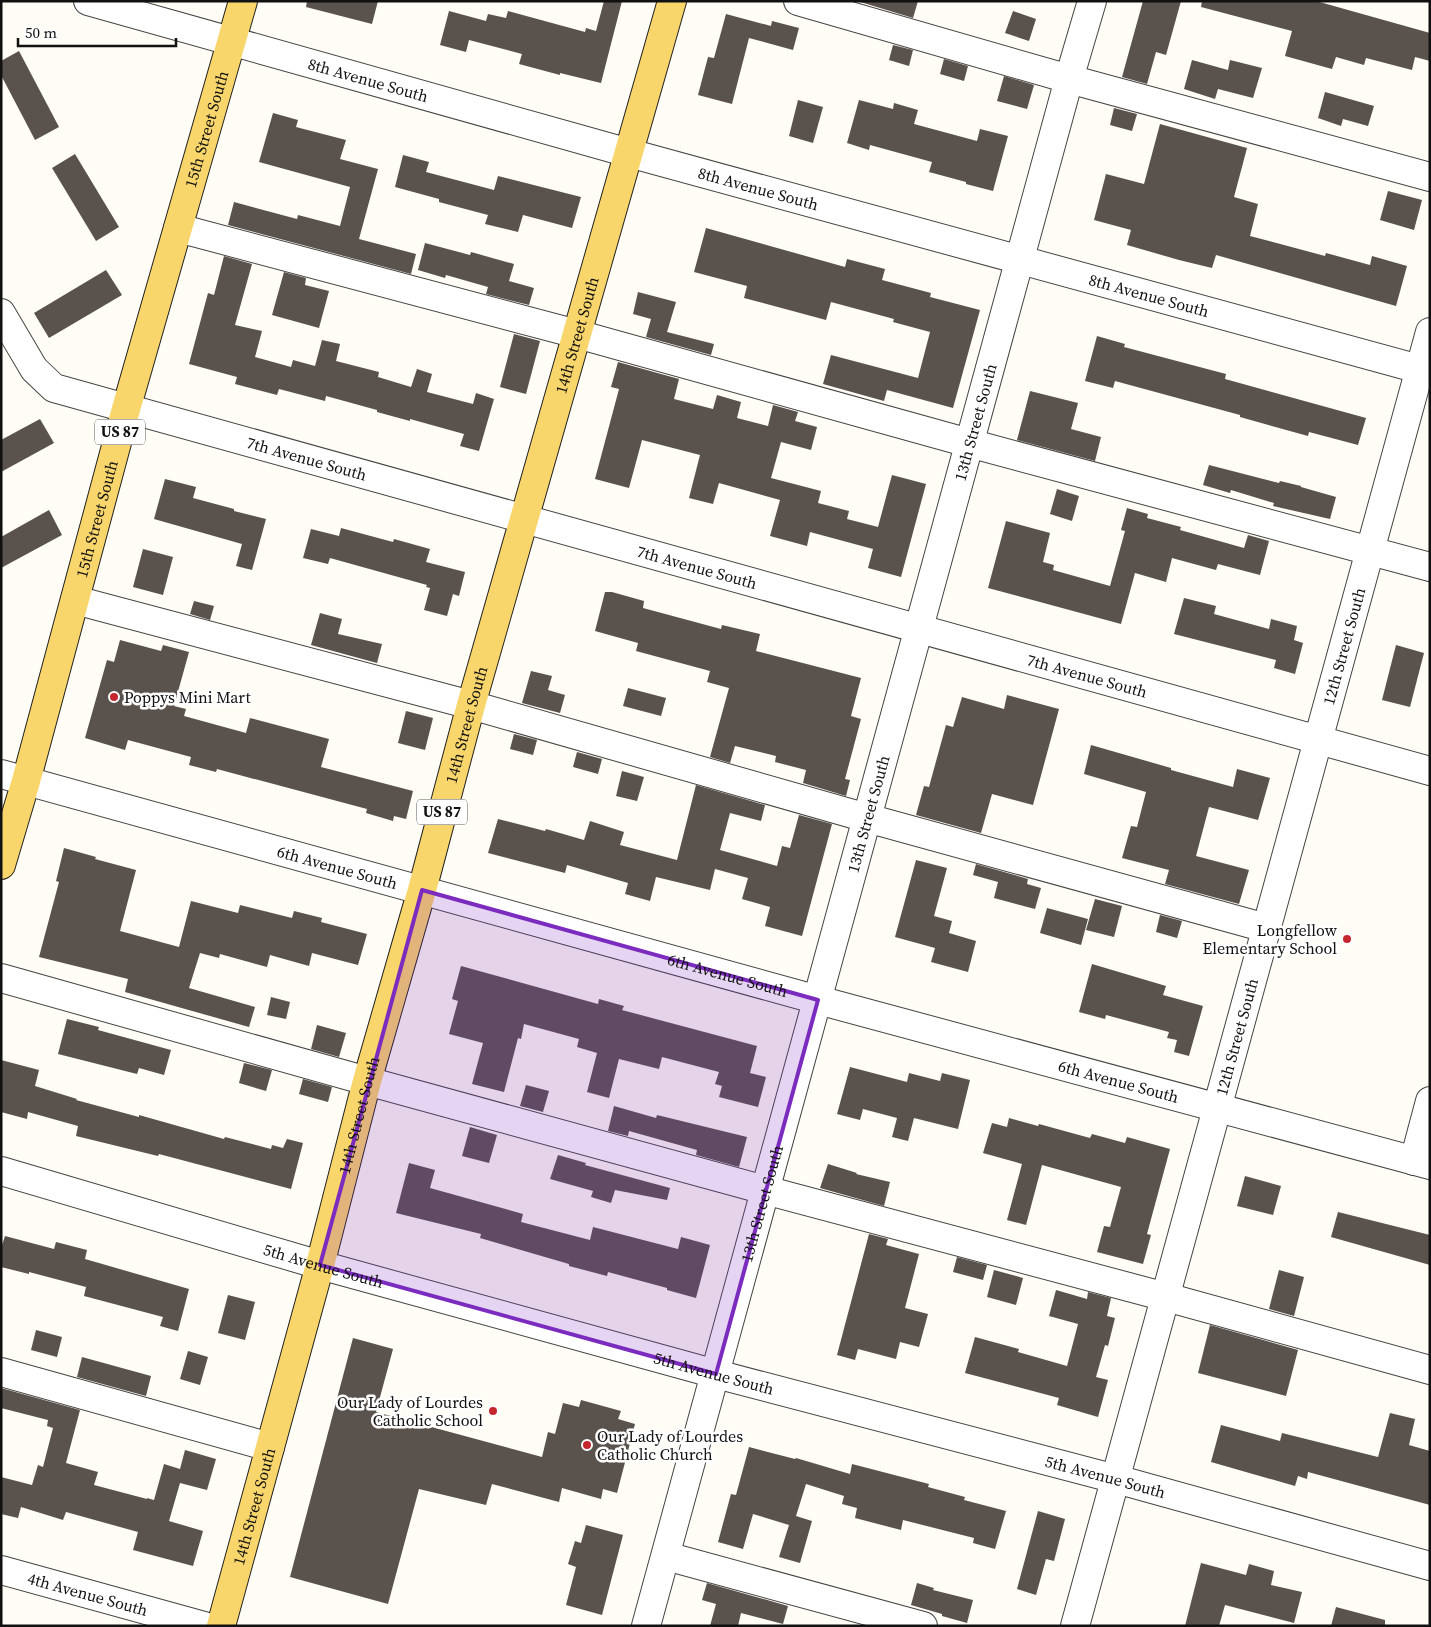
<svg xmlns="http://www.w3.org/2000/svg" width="1431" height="1627" font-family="'Source Serif 4',serif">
<rect width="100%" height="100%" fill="#fffdf5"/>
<!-- building -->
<g fill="#5a524d">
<polygon points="307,1 378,1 372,24 306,7"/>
<polygon points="604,1 622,1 601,83 560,73 560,75 519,64 522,54 469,40 466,52 440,45 449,11 486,21 488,14 506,18 508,11 585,32 586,28 596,31"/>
<polygon points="857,1 918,1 913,18"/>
<polygon points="1143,1 1181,1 1166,55 1156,52 1147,84 1122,77"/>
<polygon points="1202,1 1316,1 1430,33 1430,61 1415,57 1412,70 1366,58 1364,65 1336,57 1332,69 1285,56 1292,31 1201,7"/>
<polygon points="1013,11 1036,19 1029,41 1005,33"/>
<polygon points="726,14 771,26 772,21 799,28 793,50 749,38 732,104 698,95 708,57 714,58"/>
<polygon points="893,45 913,50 909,66 889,60"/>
<polygon points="19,51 59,127 35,140 1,75 1,61"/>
<polygon points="944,59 968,66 964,81 940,74"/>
<polygon points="1192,60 1228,70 1230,60 1262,68 1253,98 1218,89 1215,99 1184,89"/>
<polygon points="1004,76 1034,85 1027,109 997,101"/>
<polygon points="1325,92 1374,106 1368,126 1343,119 1341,126 1318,118"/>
<polygon points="798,100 823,107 813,143 789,136"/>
<polygon points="859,100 893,109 894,103 918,110 914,124 977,141 980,129 1008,136 993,191 966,184 966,182 929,172 932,162 870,145 869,150 847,143"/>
<polygon points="1114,108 1137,114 1132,131 1110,125"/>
<polygon points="273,113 298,120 296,127 346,140 340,159 378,169 359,239 416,254 411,274 228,225 234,202 297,219 298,215 340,226 350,187 259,162"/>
<polygon points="1160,124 1247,148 1234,197 1258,204 1250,236 1325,256 1326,253 1370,265 1372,256 1407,266 1396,306 1216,255 1212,268 1179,260 1127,245 1131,230 1094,220 1106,174 1144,184"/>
<polygon points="75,154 119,227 96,241 52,168"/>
<polygon points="403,155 429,162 426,172 494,190 498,176 581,197 572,228 523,215 518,232 485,224 488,215 439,202 439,199 395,187"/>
<polygon points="1388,191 1422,200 1414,230 1380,220"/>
<polygon points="706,228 845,267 847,259 885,269 882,280 931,293 930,297 980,310 953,408 887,390 884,401 823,384 831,355 918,378 930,332 893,322 894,319 831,302 826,320 744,298 747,286 694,272"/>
<polygon points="425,243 470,255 471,252 514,264 509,281 534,288 529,305 486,294 488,287 446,275 445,278 418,270"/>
<polygon points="224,256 252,264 235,325 262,331 255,357 291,367 293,360 315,366 322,340 340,344 336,361 379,372 378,377 411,387 417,369 432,374 427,392 473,404 476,393 494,399 479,451 460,446 464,434 410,419 410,421 377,412 377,410 326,396 325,401 279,389 277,395 235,384 237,377 189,364 208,293 214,295"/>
<polygon points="106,270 122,295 49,338 34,313"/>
<polygon points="284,272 306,278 305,285 329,291 319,328 272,315"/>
<polygon points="638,292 676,302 667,332 714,344 711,355 646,337 651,319 633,314"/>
<polygon points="514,334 540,341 526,394 500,387"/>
<polygon points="1097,336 1125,344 1124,347 1226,374 1225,379 1366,418 1358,445 1309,432 1308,436 1240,417 1240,415 1115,381 1113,388 1085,381"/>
<polygon points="618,362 679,379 674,399 713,409 717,395 741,402 737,418 768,426 773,405 798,412 795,421 817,427 811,450 781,442 771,478 821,491 818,503 849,511 847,519 878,527 892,475 926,484 901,577 868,568 873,549 810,532 807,546 770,536 780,500 719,483 713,504 689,498 700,455 642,440 629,488 595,479 619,389 611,387"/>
<polygon points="1030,391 1078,403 1071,429 1101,437 1095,461 1017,440"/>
<polygon points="40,419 54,443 1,472 1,440"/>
<polygon points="1209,465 1279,483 1280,481 1301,486 1301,487 1336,497 1330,519 1273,506 1274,503 1231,490 1230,493 1203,485"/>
<polygon points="165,479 196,487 193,498 234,509 234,511 266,519 252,570 236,566 242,544 154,519"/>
<polygon points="1057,489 1079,496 1072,521 1050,514"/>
<polygon points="1127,508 1148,514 1147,518 1181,527 1180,530 1244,548 1248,535 1269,541 1260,575 1218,564 1216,570 1172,558 1166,582 1135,573 1121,624 988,588 1006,521 1050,533 1043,562 1054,565 1053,570 1110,586 1125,531 1121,530"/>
<polygon points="49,510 62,535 1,568 1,537"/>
<polygon points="341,528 393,542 394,539 430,549 426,562 465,572 459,596 453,594 447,616 424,610 430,588 426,587 427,585 330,558 328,564 303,558 311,529 339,536"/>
<polygon points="143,549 173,557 163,595 133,587"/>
<polygon points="605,592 612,592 644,601 643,608 721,629 722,625 760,634 756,651 861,678 851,716 861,719 845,779 850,780 846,796 803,783 806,770 775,762 776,756 735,746 730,763 710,757 729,688 707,682 710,671 636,651 638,643 595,631"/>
<polygon points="1184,598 1216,606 1214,614 1269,629 1271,619 1297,626 1294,640 1303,643 1295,674 1274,668 1276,660 1174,634"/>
<polygon points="194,601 214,606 210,620 190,614"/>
<polygon points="320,613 342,619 338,634 382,644 377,663 311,645"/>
<polygon points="120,640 161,651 163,645 189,652 174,706 186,709 184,716 246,733 250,718 329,739 321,767 413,791 406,819 394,816 393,821 366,813 367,809 217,769 216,772 189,765 191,757 128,740 125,750 85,738 107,660 114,662"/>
<polygon points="1396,645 1424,653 1410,707 1382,700"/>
<polygon points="531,671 552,676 548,690 565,695 560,713 522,703"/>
<polygon points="628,688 666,698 661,716 623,706"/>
<polygon points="1007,695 1059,709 1033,805 992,794 981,833 916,815 924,786 929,787 946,725 953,727 962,697 1004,709"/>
<polygon points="406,711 433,718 425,750 398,743"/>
<polygon points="514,734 537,740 533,755 510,749"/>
<polygon points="1091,745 1171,768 1171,770 1233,787 1237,769 1270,778 1258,820 1209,807 1196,856 1249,870 1239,904 1165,884 1169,870 1122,858 1131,826 1137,827 1146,792 1084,774"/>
<polygon points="577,752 602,759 598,774 573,767"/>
<polygon points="622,771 644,777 637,801 616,796"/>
<polygon points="696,785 765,805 761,821 730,813 720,850 777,866 782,846 790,848 799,815 832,824 802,936 765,926 770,907 742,899 748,878 715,869 710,890 656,877 650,901 625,894 628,883 567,865 565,873 488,853 498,819 545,831 546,829 584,840 590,821 624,832 620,845 677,860"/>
<polygon points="64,848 96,857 95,859 136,870 120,931 179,947 191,901 238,913 240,905 292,918 294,911 322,918 321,922 367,934 358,965 312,953 309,966 270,955 267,967 220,954 219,958 200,953 189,988 255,1007 249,1027 125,992 128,979 39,957 59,882 56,881"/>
<polygon points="916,860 947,868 934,916 952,921 949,933 976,941 968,972 931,962 935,948 895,937"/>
<polygon points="976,864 1028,879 1027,884 1041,888 1035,909 994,898 998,882 973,875"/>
<polygon points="1095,899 1122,906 1114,937 1086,930"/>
<polygon points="1047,908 1088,919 1081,945 1040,933"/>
<polygon points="1160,915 1182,921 1177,938 1156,932"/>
<polygon points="1092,964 1166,986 1163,995 1203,1006 1189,1056 1174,1052 1177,1040 1167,1038 1169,1032 1106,1015 1105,1019 1079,1012"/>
<polygon points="461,966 598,1004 599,999 624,1006 622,1010 757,1046 750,1073 766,1077 758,1107 719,1097 722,1086 715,1084 719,1072 662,1057 659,1069 619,1059 609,1098 587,1092 597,1053 577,1047 579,1039 524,1024 521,1039 518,1038 504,1092 472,1084 483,1043 449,1034 458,1001 452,999"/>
<polygon points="271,997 290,1002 286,1019 267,1015"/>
<polygon points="67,1019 99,1027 98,1030 171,1050 164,1075 139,1068 137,1074 58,1054"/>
<polygon points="317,1025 346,1033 339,1057 311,1049"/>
<polygon points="1,1060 39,1070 35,1086 77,1099 76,1100 139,1117 139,1115 224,1139 225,1137 271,1149 272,1145 283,1148 287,1139 303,1143 291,1189 159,1154 158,1156 76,1136 78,1126 28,1112 27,1119 1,1112"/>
<polygon points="244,1063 272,1070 266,1091 239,1083"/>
<polygon points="850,1067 907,1082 909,1073 940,1081 942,1073 970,1080 958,1129 914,1118 908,1141 892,1137 897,1118 863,1109 860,1120 837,1114"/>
<polygon points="303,1079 332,1087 328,1102 299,1094"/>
<polygon points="526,1085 549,1091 543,1112 520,1106"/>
<polygon points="614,1106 656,1118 657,1115 747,1137 739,1167 696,1155 697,1150 629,1131 628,1136 608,1131"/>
<polygon points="1009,1118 1038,1126 1039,1124 1090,1138 1092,1134 1125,1143 1127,1137 1170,1149 1147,1234 1151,1235 1143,1264 1097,1252 1104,1226 1110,1227 1121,1187 1042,1165 1026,1225 1007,1220 1022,1164 983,1153 992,1123 1007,1127"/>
<polygon points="470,1127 497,1135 489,1163 462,1156"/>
<polygon points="558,1155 586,1163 585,1165 670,1188 667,1200 615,1190 611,1203 591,1197 593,1191 550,1179"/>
<polygon points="409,1163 435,1170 430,1188 523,1214 521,1222 590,1240 593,1227 678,1249 681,1237 710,1245 696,1298 667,1290 667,1288 608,1272 607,1276 569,1266 569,1264 480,1238 481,1234 396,1213"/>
<polygon points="828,1164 857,1173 856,1174 890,1182 884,1206 820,1188"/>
<polygon points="1245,1176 1281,1186 1273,1215 1237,1206"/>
<polygon points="1338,1212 1430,1235 1430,1265 1331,1237"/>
<polygon points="869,1234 888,1239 886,1245 919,1254 905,1308 928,1314 919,1347 900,1342 896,1359 858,1349 855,1360 837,1355"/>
<polygon points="5,1236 54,1249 56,1242 87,1250 85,1259 189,1289 178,1331 160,1326 163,1317 84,1296 86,1287 29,1272 29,1274 1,1267 1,1248"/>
<polygon points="957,1257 987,1265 983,1280 953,1272"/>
<polygon points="994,1270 1023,1278 1016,1305 987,1297"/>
<polygon points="1279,1270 1304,1277 1294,1316 1269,1309"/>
<polygon points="1056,1290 1087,1299 1088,1292 1111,1298 1107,1316 1115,1318 1108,1346 1105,1345 1096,1377 1108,1380 1098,1417 1057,1405 1059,1398 965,1373 975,1337 1019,1349 1018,1352 1067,1366 1078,1324 1049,1316"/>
<polygon points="228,1295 255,1302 245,1340 218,1333"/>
<polygon points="1210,1325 1298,1350 1286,1396 1198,1373"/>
<polygon points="36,1330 62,1337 57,1357 31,1350"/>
<polygon points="353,1338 393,1349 376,1412 542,1457 548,1432 555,1434 563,1403 579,1407 581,1400 621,1411 618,1419 635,1424 617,1493 603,1489 601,1499 562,1488 559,1502 492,1484 486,1505 419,1489 388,1604 290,1577"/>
<polygon points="188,1351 208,1357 200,1385 180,1379"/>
<polygon points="82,1357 151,1376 146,1396 77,1377"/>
<polygon points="1,1388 80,1410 66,1463 98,1472 94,1485 147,1499 147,1498 154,1500 164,1464 180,1469 185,1450 216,1459 207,1490 180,1483 169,1521 203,1531 193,1566 133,1550 138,1532 66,1512 63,1520 21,1507 18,1518 1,1514 1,1477 32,1485 38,1465 43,1467 53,1428 47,1426 48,1420 1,1408"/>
<polygon points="1390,1413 1415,1419 1409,1445 1430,1451 1430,1505 1308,1472 1307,1479 1298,1476 1295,1486 1211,1462 1221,1425 1280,1441 1282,1433 1378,1457"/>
<polygon points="749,1447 795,1459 796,1458 850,1474 852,1464 929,1484 928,1487 965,1497 964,1500 1006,1511 995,1549 973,1543 974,1538 903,1520 901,1530 855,1518 857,1508 842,1504 844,1496 806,1484 796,1516 812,1521 800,1563 779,1557 789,1525 753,1514 743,1549 718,1542 731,1494 736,1495"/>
<polygon points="1038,1511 1065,1519 1054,1561 1046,1559 1036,1595 1017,1589"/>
<polygon points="586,1525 623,1535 602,1615 566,1605 576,1567 568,1564 575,1541 581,1543"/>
<polygon points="1201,1563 1246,1575 1249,1564 1274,1571 1271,1585 1302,1592 1294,1623 1225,1605 1219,1626 1185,1626"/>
<polygon points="707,1583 788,1606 783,1624 741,1613 738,1626 710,1626 716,1604 702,1600"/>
<polygon points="917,1583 934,1588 933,1590 973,1600 967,1623 942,1616 942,1614 911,1605"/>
<polygon points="1336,1607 1385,1620 1385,1626 1331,1626"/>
</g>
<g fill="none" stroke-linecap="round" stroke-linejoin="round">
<!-- minor casing -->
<g stroke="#444" stroke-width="30">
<g id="minor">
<path id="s1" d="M 88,1 L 629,153 L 1430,372"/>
<polyline points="798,1 1069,79 1430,177"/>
<polyline points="178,228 577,334 969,443 1430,567"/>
<path id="s2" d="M 1,313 L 34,369 L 54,388 L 1430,771"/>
<polyline points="75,600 471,705 867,818 1266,928"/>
<path id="s3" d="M 1,774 L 818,1000 L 1430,1165"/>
<polyline points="1,978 367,1081 765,1190 1166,1297 1430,1370"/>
<polyline points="1414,1161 1430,1101"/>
<path id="s4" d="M 1,1171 L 320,1265 L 716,1374 L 1116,1479 L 1430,1566"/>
<polyline points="1,1372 270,1447"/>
<polyline points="666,1556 923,1626"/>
<path id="s5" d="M 1,1570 L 204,1626"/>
<path id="s6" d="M 646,1626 L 1069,79 L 1092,1"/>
<path id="s7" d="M 1075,1626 L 1430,332"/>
</g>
</g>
<!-- major casing -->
<g stroke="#222" stroke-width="30">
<g id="major">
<path id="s8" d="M 1,865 L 26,781 L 126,409 L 243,1"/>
<path id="s9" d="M 221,1626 L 320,1265 L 367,1081 L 422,890 L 471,705 L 672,1"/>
</g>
</g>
<!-- minor -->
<use href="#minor" stroke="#fff" stroke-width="28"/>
<!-- major -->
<use href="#major" stroke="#f9d66b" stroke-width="28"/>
</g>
<!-- marked area -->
<path fill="#7b2cbf" fill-opacity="0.2" stroke="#7b2cbf" stroke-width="4" stroke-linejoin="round" d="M 422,890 L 818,1000 L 716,1374 L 320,1265 Z"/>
<!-- markers -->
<g fill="#c4262e" stroke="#fff" stroke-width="2">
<circle cx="114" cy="697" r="5"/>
<circle cx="1347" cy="939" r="5"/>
<circle cx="493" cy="1411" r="5"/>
<circle cx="587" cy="1445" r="5"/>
</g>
<g text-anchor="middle" stroke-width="5" stroke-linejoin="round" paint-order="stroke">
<!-- shield labels -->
<g fill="#fff" stroke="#585858" stroke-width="1">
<rect x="95" y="419.5" width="50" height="25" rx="4"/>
<rect x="417" y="799.5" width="50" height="25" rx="4"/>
</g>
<g font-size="15" font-weight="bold" fill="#111">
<text x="120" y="437">US 87</text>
<text x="442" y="817">US 87</text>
</g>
<!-- street labels -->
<g font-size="16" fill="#111" stroke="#fff">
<text dy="6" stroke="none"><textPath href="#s1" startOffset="291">8th Avenue South</textPath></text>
<text dy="6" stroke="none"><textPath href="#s8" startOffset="764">15th Street South</textPath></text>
<text dy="6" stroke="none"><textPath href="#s1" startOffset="696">8th Avenue South</textPath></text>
<text dy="6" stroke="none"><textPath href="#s1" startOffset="1101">8th Avenue South</textPath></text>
<text dy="6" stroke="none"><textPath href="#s9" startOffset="1339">14th Street South</textPath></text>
<text dy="6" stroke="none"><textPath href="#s6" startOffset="1248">13th Street South</textPath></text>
<text dy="6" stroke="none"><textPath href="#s2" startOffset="355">7th Avenue South</textPath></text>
<text dy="6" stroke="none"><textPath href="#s8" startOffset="359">15th Street South</textPath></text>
<text dy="6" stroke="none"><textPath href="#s2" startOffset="760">7th Avenue South</textPath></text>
<text dy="6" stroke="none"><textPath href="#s7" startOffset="1016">12th Street South</textPath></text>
<text dy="6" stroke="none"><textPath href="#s2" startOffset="1165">7th Avenue South</textPath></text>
<text dy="6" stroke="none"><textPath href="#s9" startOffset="934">14th Street South</textPath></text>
<text dy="6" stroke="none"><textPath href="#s6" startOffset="842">13th Street South</textPath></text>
<text dy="6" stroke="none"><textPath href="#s3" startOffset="349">6th Avenue South</textPath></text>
<text dy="6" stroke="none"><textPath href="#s3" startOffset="754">6th Avenue South</textPath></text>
<text dy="6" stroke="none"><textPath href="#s7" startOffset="611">12th Street South</textPath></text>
<text dy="6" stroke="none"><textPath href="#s3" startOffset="1159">6th Avenue South</textPath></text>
<text dy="6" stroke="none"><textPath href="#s9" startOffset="529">14th Street South</textPath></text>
<text dy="6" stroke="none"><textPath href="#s6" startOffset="438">13th Street South</textPath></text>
<text dy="6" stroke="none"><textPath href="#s4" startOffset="336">5th Avenue South</textPath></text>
<text dy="6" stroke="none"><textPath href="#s4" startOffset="741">5th Avenue South</textPath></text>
<text dy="6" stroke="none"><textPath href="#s4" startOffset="1146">5th Avenue South</textPath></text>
<text dy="6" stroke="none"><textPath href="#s9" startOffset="124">14th Street South</textPath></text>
<text dy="6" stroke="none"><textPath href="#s5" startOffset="90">4th Avenue South</textPath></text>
</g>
<!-- poi labels -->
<g font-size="16" fill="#111" stroke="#fff" text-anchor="start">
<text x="124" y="703">Poppys Mini Mart</text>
<text x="1337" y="936" text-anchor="end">Longfellow<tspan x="1337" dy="18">Elementary School</tspan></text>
<text x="483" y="1408" text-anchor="end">Our Lady of Lourdes<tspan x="483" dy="18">Catholic School</tspan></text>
<text x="597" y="1442">Our Lady of Lourdes<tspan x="597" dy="18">Catholic Church</tspan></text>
</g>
</g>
<!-- border -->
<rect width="1431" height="1627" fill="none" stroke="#111111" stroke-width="5"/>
<!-- scale -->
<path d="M18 38v8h158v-8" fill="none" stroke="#111111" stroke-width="2.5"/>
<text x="25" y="38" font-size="15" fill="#111111" stroke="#ffffff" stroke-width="4" paint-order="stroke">50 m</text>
</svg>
